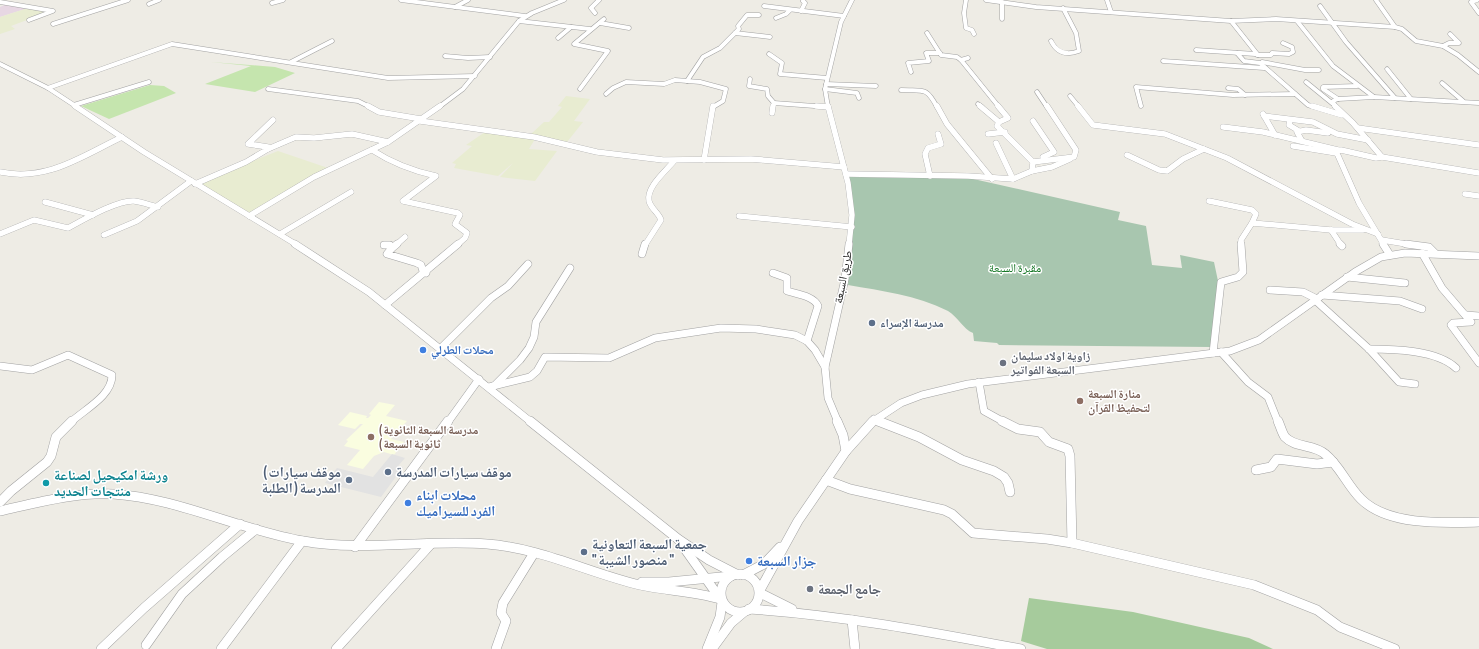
<svg xmlns="http://www.w3.org/2000/svg" width="1479" height="649" font-family="'Asap Condensed','Noto Naskh Arabic',sans-serif">
<rect width="100%" height="100%" fill="#eeece5"/>
<!-- industrial -->
<polygon fill="#e7d7e3" points="7,4 28,8 0,17 0,7"/>
<!-- education -->
<polygon fill="#fafde0" points="379,402 395,405 386,416 407,421 391,439 404,442 394,455 384,452 374,456 363,469 347,465 360,450 344,446 348,441 346,440 363,424 360,424 355,429 338,425 350,412 367,416 366,418 368,418 371,415 369,414"/>
<!-- farmland -->
<g fill="#e8ecd1">
<polygon points="28,8 51,11 11,26 15,29 0,34 0,17"/>
<polygon points="566,96 590,99 574,121 583,122 567,142 530,135 544,122 549,122 562,107 558,106"/>
<polygon points="485,132 535,139 529,149 557,151 535,181 500,177 513,163 498,176 454,168 456,164 452,163 472,146 466,145"/>
<polygon points="278,151 331,169 249,216 195,184"/>
</g>
<!-- grass -->
<g fill="#c5e5ae">
<polygon points="211,62 275,67 295,73 255,92 205,84 251,66"/>
<polygon points="150,85 164,86 176,93 109,119 81,106"/>
</g>
<!-- forest -->
<polygon fill="#a6cb9c" points="1029,598 1133,612 1249,638 1273,649 1047,649 1021,641"/>
<!-- cemetery -->
<path fill="#a8c6af" d="M 848,177 L 969,178 L 1120,212 L 1118,220 L 1146,226 L 1152,265 L 1182,268 L 1180,255 L 1214,262 L 1218,281 L 1211,347 L 999,345 L 997,343 L 974,341 L 973,333 C 963,329 958,317 948,311 C 916,295 882,291 848,285 L 850,249 Z"/>
<!-- parking -->
<polygon fill="#e2e2e2" points="392,454 405,458 398,466 403,467 381,497 325,483 337,468 373,477"/>
<g fill="none" stroke-linecap="round" stroke-linejoin="round">
<!-- minor-far3 casing -->
<g stroke="#a2a2a2" stroke-width="5">
<g id="minor-far3">
<polyline points="401,0 525,16"/>
<polyline points="966,0 964,13 966,28 972,30 974,34"/>
<polyline points="986,0 1036,7 1231,21 1276,19 1395,27"/>
<polyline points="1107,0 1111,12"/>
<polyline points="1376,0 1395,27 1402,29 1416,41 1443,46 1458,55 1479,72"/>
<polyline points="1477,0 1471,2 1479,13"/>
<polyline points="0,2 53,11 29,20"/>
<polyline points="1002,2 1002,19"/>
<polyline points="272,3 283,0"/>
<polyline points="149,4 159,0"/>
<polyline points="764,6 844,16"/>
<polyline points="1320,6 1346,42 1395,98"/>
<polyline points="455,7 468,0"/>
<polyline points="801,11 805,3 803,1"/>
<polyline points="595,13 591,8 599,0"/>
<polyline points="776,18 786,14 790,10"/>
<polyline points="519,21 590,29"/>
<polyline points="1231,21 1258,55"/>
<polyline points="1297,21 1333,66 1374,97"/>
<polyline points="600,23 629,28"/>
<polyline points="53,24 128,0"/>
<polyline points="735,33 770,37"/>
<polyline points="927,33 941,55 957,57 961,60"/>
<polyline points="558,38 571,27"/>
<path d="M 1051,41 C 1057,53 1066,56 1079,51 L 1076,33 L 1063,8"/>
<polyline points="1443,46 1449,43 1459,43 1450,34"/>
<polyline points="1196,50 1255,54"/>
<polyline points="1237,53 1244,61 1260,63 1308,105 1315,107"/>
<polyline points="769,54 782,63 780,74 827,78"/>
<polyline points="1257,55 1271,55 1272,53 1289,54 1293,52 1292,47 1283,43"/>
<polyline points="445,56 468,58 490,57"/>
<polyline points="968,58 961,60 999,107"/>
<polyline points="1163,61 1264,68"/>
<polyline points="291,62 332,41"/>
<polyline points="1262,62 1305,70 1319,70"/>
<polyline points="0,64 48,88 77,107"/>
<polyline points="1387,69 1411,99"/>
<polyline points="911,72 908,63 929,61 926,53 940,53"/>
<polyline points="750,79 749,86 767,89 768,96 774,103"/>
<polyline points="687,81 703,57 720,48 739,29 738,26 747,15 759,15"/>
<polyline points="1306,82 1333,104"/>
<polyline points="1442,83 1463,101"/>
<polyline points="826,84 876,86"/>
<polyline points="48,88 172,44 388,78 475,76"/>
<polyline points="1228,88 1238,89 1245,95"/>
<polyline points="268,89 358,101 370,107"/>
<polyline points="580,89 608,51 574,44 604,19"/>
<polyline points="825,89 857,93 859,98"/>
<path d="M 901,90 C 923,91 926,86 937,107"/>
<polyline points="1037,92 1047,107"/>
<polyline points="606,94 613,88 626,82 664,84 675,80 700,82 726,89 723,101 713,107"/>
<polyline points="1070,96 1079,107"/>
<polyline points="1338,99 1323,89 1323,87 1357,86"/>
<polyline points="978,104 982,107"/>
<polyline points="74,105 149,82"/>
<polyline points="1141,106 1136,87 1233,95 1295,94"/>
<polyline points="439,107 463,89 519,21 532,13 564,0"/>
<polyline points="773,107 774,103 828,107"/>
<polyline points="828,107 825,89 841,22 852,0"/>
<polyline points="1335,107 1333,101 1338,99 1374,97 1479,103"/>
</g>
</g>
<!-- minor-far2 casing -->
<g stroke="#a2a2a2" stroke-width="6">
<g id="minor-far2">
<polyline points="75,106 144,152 297,245"/>
<polyline points="368,106 379,112 421,119"/>
<polyline points="816,106 828,107"/>
<polyline points="828,106 848,183 852,215 849,245"/>
<polyline points="937,106 947,124 992,179"/>
<polyline points="980,106 999,122"/>
<polyline points="1078,106 1093,125 1165,134 1227,158 1352,224 1378,234"/>
<polyline points="1312,106 1342,115"/>
<polyline points="1335,106 1353,123 1382,157 1376,158 1341,150 1336,151 1359,203 1384,245"/>
<polyline points="772,113 773,106"/>
<polyline points="1263,114 1275,135"/>
<polyline points="1264,116 1313,122 1337,134 1368,140"/>
<polyline points="1290,120 1289,125 1299,131"/>
<polyline points="420,121 534,137 597,152 663,160 751,159 844,167"/>
<polyline points="1033,121 1054,152 1043,157"/>
<polyline points="1223,127 1263,132 1338,150"/>
<polyline points="1358,128 1479,145"/>
<polyline points="988,134 1005,132"/>
<polyline points="1302,141 1297,132 1306,130 1328,133"/>
<polyline points="996,143 1013,179"/>
<polyline points="1293,146 1336,153"/>
<polyline points="268,149 296,137 314,138 352,134 388,142"/>
<path d="M 372,150 C 392,163 413,171 436,176 L 403,201 L 458,213 L 460,215 L 455,224 L 467,233 L 465,238 L 457,245"/>
<polyline points="1127,155 1159,170 1167,171 1183,159 1204,149"/>
<polyline points="1382,157 1479,173"/>
<polyline points="704,160 713,106"/>
<polyline points="1033,162 1074,157 1076,150 1047,106"/>
<polyline points="1032,171 1052,167 1070,159"/>
<path d="M 0,172 C 47,182 82,156 122,137"/>
<polyline points="846,174 968,176 1013,179 1032,171 1033,162 997,126 999,122 1008,118 998,106"/>
<polyline points="930,176 925,154 928,148 941,144 938,134"/>
<polyline points="195,184 246,162 268,149 268,147 248,144 273,120"/>
<polyline points="1465,194 1479,196"/>
<polyline points="1209,201 1252,210 1256,214 1252,223"/>
<polyline points="45,202 93,215"/>
<polyline points="249,216 314,177 388,142 440,106"/>
<polyline points="739,216 852,227"/>
<polyline points="1331,230 1341,245"/>
<path d="M 0,234 L 34,220 L 68,228 C 83,220 117,200 134,201 C 142,202 150,205 158,207"/>
<polyline points="280,234 351,192"/>
<polyline points="104,235 137,221 191,181"/>
<polyline points="1382,240 1412,245"/>
<polyline points="396,245 405,237"/>
<path d="M 645,245 L 661,220 C 659,213 651,209 649,201 C 646,187 666,171 674,161"/>
<polyline points="1241,245 1241,240 1252,223 1331,230 1363,230"/>
</g>
</g>
<!-- minor-far1 casing -->
<g stroke="#a2a2a2" stroke-width="8">
<g id="minor-far1">
<polyline points="295,244 369,292 531,422"/>
<polyline points="1340,244 1342,246"/>
<polyline points="1383,244 1390,255"/>
<polyline points="1406,244 1429,247 1435,253"/>
<polyline points="384,245 390,245 391,249 387,254 417,263 421,265 423,271 426,273"/>
<polyline points="391,249 397,244"/>
<polyline points="1422,253 1442,288 1471,322 1453,323 1451,325 1479,363"/>
<polyline points="642,254 645,244"/>
<path d="M 773,273 L 787,278 L 787,291 C 796,294 814,296 818,306 L 807,341"/>
<polyline points="1347,277 1405,283"/>
<polyline points="1270,290 1303,292 1317,299"/>
<polyline points="1322,295 1400,301 1422,309"/>
<polyline points="1315,300 1369,349 1399,382 1415,384"/>
<polyline points="385,305 458,244"/>
<polyline points="1466,315 1479,316"/>
<polyline points="440,349 491,298 508,286 528,264"/>
<path d="M 1369,349 C 1394,349 1437,350 1456,368"/>
<polyline points="1221,352 1248,382 1268,397 1278,422"/>
<polyline points="1213,353 1221,282 1238,277 1243,272 1241,244"/>
<path d="M 0,366 L 32,370 L 68,355 L 112,375 C 112,396 85,409 71,422"/>
<polyline points="979,382 984,411 1004,422"/>
<polyline points="494,386 520,360 529,348 534,337 536,322 570,268"/>
<polyline points="489,387 530,377 537,371 545,357 609,358 655,338 721,328 756,329 795,335 807,341 815,350 825,367"/>
<polyline points="874,419 880,422"/>
<polyline points="448,422 479,379"/>
<polyline points="838,422 828,398 825,367 845,279 849,244"/>
<polyline points="872,422 901,403 922,395 968,384 1230,351 1259,340 1355,272 1381,257 1405,253 1479,256"/>
</g>
</g>
<!-- minor casing -->
<g stroke="#a2a2a2" stroke-width="10">
<g id="minor">
<polyline points="530,421 678,539 709,560 738,575"/>
<polyline points="837,421 843,435 846,451"/>
<polyline points="878,421 919,437 962,460 994,471 1004,477 1008,483 1010,492"/>
<polyline points="1002,421 1018,429 1040,432 1049,442 1068,449 1070,456 1072,543"/>
<path d="M 1278,421 C 1280,425 1282,433 1285,437 C 1295,448 1314,444 1325,454 C 1340,466 1347,485 1361,499 C 1388,526 1444,523 1479,522"/>
<polyline points="1256,470 1271,467 1277,459 1317,464 1333,462"/>
<polyline points="826,480 850,489 944,510 952,514 973,533 1047,539 1072,543 1254,585 1317,610 1340,627 1395,649"/>
<polyline points="0,502 11,491 47,462 51,456 56,437 72,421"/>
<path d="M 0,511 C 36,503 75,492 113,494 C 177,498 240,530 303,541 C 363,552 426,539 487,544 C 541,548 589,573 640,585 C 667,591 694,591 720,599"/>
<polyline points="680,542 719,597"/>
<polyline points="355,547 448,421"/>
<circle cx="740" cy="593" r="19"/>
<polyline points="743,575 764,564 780,547"/>
<polyline points="642,582 669,582 731,576"/>
<polyline points="760,590 798,521 846,451 873,421"/>
<polyline points="760,593 792,609"/>
<path d="M 749,609 C 841,615 931,632 1021,649"/>
<polyline points="852,620 855,649"/>
<polyline points="146,645 182,594 222,557 256,529"/>
<polyline points="101,649 144,608 240,524"/>
<polyline points="221,649 302,541"/>
<polyline points="336,649 431,544"/>
<polyline points="496,649 506,621 501,613 503,603 534,553"/>
<polyline points="707,649 720,617 722,602"/>
<polyline points="712,649 731,623 744,612"/>
</g>
</g>
<!-- minor-far3 -->
<use href="#minor-far3" stroke="#fff" stroke-width="4"/>
<!-- minor-far2 -->
<use href="#minor-far2" stroke="#fff" stroke-width="5.5"/>
<!-- minor-far1 -->
<use href="#minor-far1" stroke="#fff" stroke-width="7"/>
<!-- minor -->
<use href="#minor" stroke="#fff" stroke-width="9"/>
</g>
<!-- markers -->
<g fill="#5c6f8a" stroke="#fff" stroke-width="1.5">
<circle cx="872" cy="323" r="4"/>
<circle cx="388" cy="472" r="4"/>
<circle cx="349" cy="480" r="4"/>
<circle cx="584" cy="552" r="4"/>
</g>
<g fill="#3f7fe0" stroke="#fff" stroke-width="1.5">
<circle cx="423" cy="350" r="4"/>
<circle cx="408" cy="503" r="4"/>
<circle cx="749" cy="561" r="4"/>
</g>
<g fill="#6b7280" stroke="#fff" stroke-width="1.5">
<circle cx="1003" cy="363" r="4"/>
<circle cx="810" cy="589" r="4"/>
</g>
<g fill="#8d6e63" stroke="#fff" stroke-width="1.5">
<circle cx="1080" cy="401" r="4"/>
<circle cx="371" cy="437" r="4"/>
</g>
<circle fill="#0f9aa8" stroke="#fff" stroke-width="1.5" cx="46" cy="483" r="4"/>
<g text-anchor="middle" stroke-width="3" stroke-linejoin="round" paint-order="stroke">
<!-- park labels -->
<g font-size="12" fill="#137523" stroke="#fff">
<text x="1015" y="272">مقبرة السبعة</text>
</g>
<!-- street labels -->
<g font-size="12" fill="#1e1e1e" stroke="#fff">
<text transform="translate(843 277) rotate(-79)" y="4">طريق السبعة</text>
</g>
<!-- service labels -->
<g font-size="12" font-weight="bold" fill="#4e5e75" stroke="#fff" text-anchor="start">
<text x="880" y="327">مدرسة الإسراء</text>
</g>
<!-- shop labels -->
<g font-size="12" font-weight="bold" fill="#366cbe" stroke="#fff" text-anchor="start">
<text x="431" y="354">محلات الطرلي</text>
</g>
<!-- worship labels -->
<g font-size="12" font-weight="bold" fill="#5b616d" stroke="#fff" text-anchor="start">
<text x="1011" y="360">زاوية اولاد سليمان<tspan x="1011" dy="14">السبعة الفواتير</tspan></text>
</g>
<!-- education labels -->
<g font-size="12" font-weight="bold" fill="#785e54" stroke="#fff" text-anchor="start">
<text x="1088" y="398">منارة السبعة<tspan x="1088" dy="14">لتحفيظ القرآن</tspan></text>
<text x="379" y="434">( مدرسة السبعة الثانوية<tspan x="379" dy="14">( ثانوية السبعة</tspan></text>
</g>
<!-- near-service labels -->
<g font-size="14" font-weight="bold" fill="#4e5e75" stroke="#fff" text-anchor="start">
<text x="341" y="477" text-anchor="end">( موقف سيارات<tspan x="341" dy="16">المدرسة ( الطلبة</tspan></text>
<text x="396" y="477">موقف سيارات المدرسة</text>
<text x="592" y="549">جمعية السبعة التعاونية<tspan x="592" dy="16">" منصور الشيبة "</tspan></text>
</g>
<!-- near-culture labels -->
<g font-size="14" font-weight="bold" fill="#0d838f" stroke="#fff" text-anchor="start">
<text x="54" y="480">ورشة امكيحيل لصناعة<tspan x="54" dy="16">منتجات الحديد</tspan></text>
</g>
<!-- near-shop labels -->
<g font-size="14" font-weight="bold" fill="#366cbe" stroke="#fff" text-anchor="start">
<text x="416" y="500">محلات ابناء<tspan x="416" dy="16">الفرد للسيراميك</tspan></text>
<text x="757" y="566">جزار السبعة</text>
</g>
<!-- near-worship labels -->
<g font-size="14" font-weight="bold" fill="#5b616d" stroke="#fff" text-anchor="start">
<text x="818" y="594">جامع الجمعة</text>
</g>
</g>
</svg>
